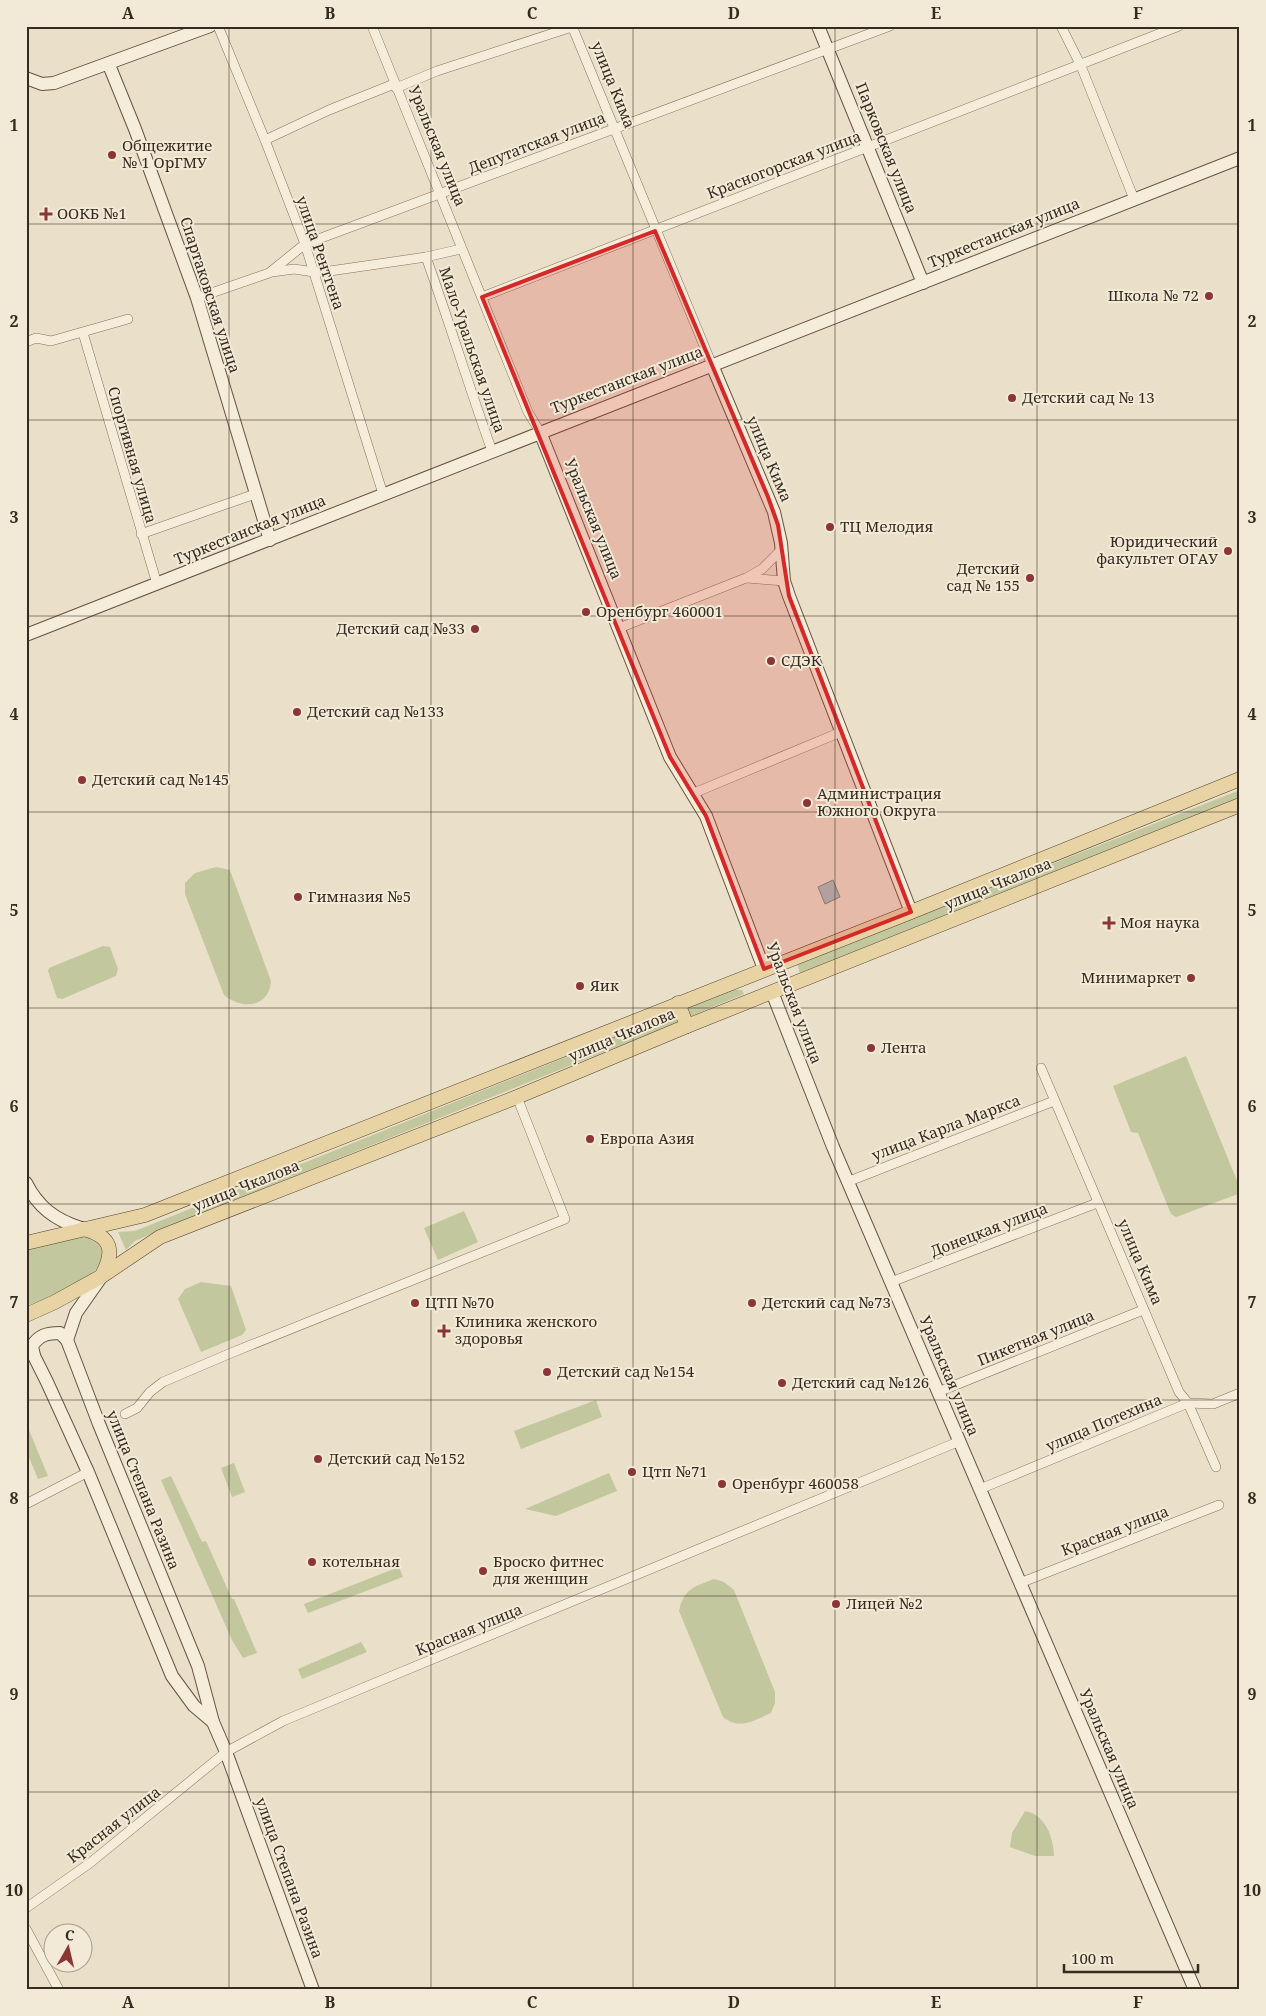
<svg xmlns="http://www.w3.org/2000/svg" width="1266" height="2016" font-family="'Noto Serif',serif">
<rect width="100%" height="100%" fill="#eadfc8"/>
<!-- green -->
<g fill="#c2c79d">
<polygon points="1240,790 1240,797 800,973 797,964"/>
<path d="M 216,867 L 230,870 L 271,981 C 269,1008 242,1010 224,995 L 185,894 L 185,883 L 195,873 Z"/>
<polygon points="103,946 110,947 118,969 116,976 62,999 57,998 48,971 49,968"/>
<polygon points="730,989 742,990 744,994 691,1016 689,1015 688,1007"/>
<polygon points="675,1013 679,1022 160,1230 135,1241 126,1250 118,1232 135,1231"/>
<polygon points="1186,1056 1240,1188 1238,1194 1176,1217 1171,1214 1138,1133 1131,1132 1113,1086"/>
<polygon points="464,1211 478,1242 438,1260 424,1228"/>
<path d="M 78,1235 C 88,1236 97,1238 101,1248 C 112,1277 46,1298 26,1306 L 26,1249 Z"/>
<polygon points="201,1282 231,1286 246,1330 242,1335 201,1352 178,1299 185,1289"/>
<polygon points="596,1400 602,1417 521,1449 514,1431"/>
<polygon points="26,1423 48,1476 38,1479 26,1450"/>
<polygon points="234,1463 245,1492 232,1497 221,1468"/>
<polygon points="609,1473 617,1491 556,1516 525,1509"/>
<polygon points="171,1476 202,1542 206,1541 232,1599 234,1599 257,1653 243,1658 232,1640 161,1480"/>
<polygon points="399,1567 403,1577 308,1613 304,1604"/>
<path d="M 714,1579 L 724,1582 L 734,1590 L 775,1692 L 775,1703 L 771,1713 C 753,1721 739,1730 723,1717 L 679,1611 C 684,1588 694,1587 714,1579 Z"/>
<polygon points="361,1642 367,1652 302,1679 298,1669"/>
<path d="M 1025,1811 C 1046,1815 1053,1837 1054,1856 L 1035,1856 L 1010,1847 L 1012,1833 Z"/>
</g>
<!-- water -->
<polygon fill="#a8beb8" stroke="#708c85" points="833,880 840,897 825,904 818,887"/>
<g fill="none" stroke-linecap="round" stroke-linejoin="round">
<!-- street casing -->
<g stroke="#84725f" stroke-width="10">
<g id="street">
<polyline points="218,26 265,140 305,244 383,494"/>
<polyline points="372,26 528,412 540,432"/>
<polyline points="572,26 712,365"/>
<polyline points="1061,26 1081,66 1134,199"/>
<polyline points="396,88 437,71 572,27"/>
<polyline points="265,140 329,110 394,84"/>
<path d="M 426,257 C 449,321 469,387 492,451"/>
<polyline points="272,272 294,269 314,272 330,271 426,257 461,249"/>
<polyline points="482,297 1179,26"/>
<polyline points="197,298 269,273 305,244 890,26"/>
<polyline points="83,333 157,584"/>
<polyline points="26,342 36,338 51,341 128,319"/>
<polyline points="141,534 255,494"/>
<polyline points="747,578 784,581"/>
<polyline points="619,628 746,578 762,569 781,550"/>
<polyline points="694,793 841,732"/>
<polyline points="1041,1068 1179,1392 1188,1403 1216,1467"/>
<polyline points="847,1182 1054,1101"/>
<polyline points="891,1282 1097,1203"/>
<polyline points="938,1392 1143,1310"/>
<polyline points="125,1414 137,1408 150,1392 163,1382 231,1353 565,1219 517,1097"/>
<polyline points="980,1489 1188,1403 1213,1404 1240,1393"/>
<polyline points="26,1504 88,1472"/>
<polyline points="1020,1583 1219,1505"/>
<polyline points="26,1908 90,1863 226,1752 283,1721 960,1441"/>
<polyline points="26,1929 59,1990"/>
</g>
</g>
<!-- secondary casing -->
<g stroke="#665342" stroke-width="14">
<g id="secondary">
<polyline points="818,26 923,283"/>
<polyline points="109,65 135,129 197,298 270,540"/>
<polyline points="26,78 42,84 54,83 210,26"/>
<polyline points="712,365 774,512 781,543 784,581 789,596 911,912"/>
<polyline points="540,432 670,757 706,816 764,969"/>
<polyline points="26,635 1240,158"/>
<polyline points="772,992 833,1147 1195,1990"/>
<path d="M 26,1183 C 38,1207 55,1220 81,1228"/>
<polyline points="102,1276 76,1313 67,1340 99,1424 198,1666 213,1722 226,1752 313,1990"/>
<polyline points="26,1352 34,1356 47,1382 88,1472 172,1676 194,1706 213,1722"/>
<path d="M 34,1356 L 32,1346 C 39,1335 47,1333 60,1333 L 67,1340"/>
</g>
</g>
<!-- primary casing -->
<g stroke="#524132" stroke-width="15">
<g id="primary">
<polyline points="678,1003 687,1026"/>
<path d="M 83,1229 C 112,1236 115,1251 102,1275"/>
<polyline points="26,1243 145,1215 911,912 1240,779"/>
<polyline points="26,1315 55,1302 102,1276 160,1237 517,1097 687,1026 1240,805"/>
</g>
</g>
<!-- street -->
<use href="#street" stroke="#f5edda" stroke-width="9"/>
<!-- secondary -->
<use href="#secondary" stroke="#f5edda" stroke-width="12"/>
<!-- primary -->
<use href="#primary" stroke="#e8d3a4" stroke-width="14"/>
</g>
<!-- marked area -->
<path fill="#d62828" fill-opacity="0.2" stroke="#d62828" stroke-width="4" stroke-linejoin="round" d="M 655,231 L 768,497 L 778,525 L 789,596 L 911,912 L 764,969 L 706,816 L 670,757 L 482,297 Z"/>
<!-- grid -->
<path fill="none" stroke="#362b21" stroke-width="1" stroke-opacity="0.55" d="M 229,26 L 229,1990M 431,26 L 431,1990M 633,26 L 633,1990M 835,26 L 835,1990M 1037,26 L 1037,1990M 26,224 L 1240,224M 26,420 L 1240,420M 26,616 L 1240,616M 26,812 L 1240,812M 26,1008 L 1240,1008M 26,1204 L 1240,1204M 26,1400 L 1240,1400M 26,1596 L 1240,1596M 26,1792 L 1240,1792"/>
<!-- markers -->
<g fill="#8c3536" stroke="#f2ead6" stroke-width="2">
<circle cx="112" cy="155" r="5"/>
<path d="M43.5 206.5h5v5h5v5h-5v5h-5v-5h-5v-5h5z"/>
<circle cx="1209" cy="296" r="5"/>
<circle cx="1012" cy="398" r="5"/>
<circle cx="830" cy="527" r="5"/>
<circle cx="1228" cy="551" r="5"/>
<circle cx="1030" cy="578" r="5"/>
<circle cx="586" cy="612" r="5"/>
<circle cx="475" cy="629" r="5"/>
<circle cx="771" cy="661" r="5"/>
<circle cx="297" cy="712" r="5"/>
<circle cx="82" cy="780" r="5"/>
<circle cx="807" cy="803" r="5"/>
<circle cx="298" cy="897" r="5"/>
<path d="M1106.5 915.5h5v5h5v5h-5v5h-5v-5h-5v-5h5z"/>
<circle cx="1191" cy="978" r="5"/>
<circle cx="580" cy="986" r="5"/>
<circle cx="871" cy="1048" r="5"/>
<circle cx="590" cy="1139" r="5"/>
<circle cx="415" cy="1303" r="5"/>
<circle cx="752" cy="1303" r="5"/>
<path d="M441.5 1323.5h5v5h5v5h-5v5h-5v-5h-5v-5h5z"/>
<circle cx="547" cy="1372" r="5"/>
<circle cx="782" cy="1383" r="5"/>
<circle cx="318" cy="1459" r="5"/>
<circle cx="632" cy="1472" r="5"/>
<circle cx="722" cy="1484" r="5"/>
<circle cx="312" cy="1562" r="5"/>
<circle cx="483" cy="1571" r="5"/>
<circle cx="836" cy="1604" r="5"/>
</g>
<g text-anchor="middle" stroke-width="4" stroke-linejoin="round" paint-order="stroke">
<!-- street labels -->
<g font-size="15" fill="#362b21" stroke="#f2ead6">
<text transform="translate(613 85) rotate(68)" y="5">улица Кима</text>
<text transform="translate(537 143) rotate(-21)" y="5">Депутатская улица</text>
<text transform="translate(437 146) rotate(68)" y="5">Уральская улица</text>
<text transform="translate(886 148) rotate(68)" y="5">Парковская улица</text>
<text transform="translate(784 165) rotate(-21)" y="5">Красногорская улица</text>
<text transform="translate(1004 233) rotate(-22)" y="5">Туркестанская улица</text>
<text transform="translate(320 253) rotate(71)" y="5">улица Рентгена</text>
<text transform="translate(210 295) rotate(72)" y="5">Спартаковская улица</text>
<text transform="translate(472 350) rotate(71)" y="5">Мало-Уральская улица</text>
<text transform="translate(627 380) rotate(-21)" y="5">Туркестанская улица</text>
<text transform="translate(132 455) rotate(74)" y="5">Спортивная улица</text>
<text transform="translate(769 459) rotate(67)" y="5">улица Кима</text>
<text transform="translate(593 519) rotate(68)" y="5">Уральская улица</text>
<text transform="translate(250 530) rotate(-22)" y="5">Туркестанская улица</text>
<text transform="translate(998 884) rotate(-22)" y="5">улица Чкалова</text>
<text transform="translate(794 1003) rotate(69)" y="5">Уральская улица</text>
<text transform="translate(622 1035) rotate(-23)" y="5">улица Чкалова</text>
<text transform="translate(946 1128) rotate(-21)" y="5">улица Карла Маркса</text>
<text transform="translate(246 1186) rotate(-22)" y="5">улица Чкалова</text>
<text transform="translate(989 1230) rotate(-21)" y="5">Донецкая улица</text>
<text transform="translate(1140 1262) rotate(67)" y="5">улица Кима</text>
<text transform="translate(1036 1338) rotate(-22)" y="5">Пикетная улица</text>
<text transform="translate(949 1376) rotate(67)" y="5">Уральская улица</text>
<text transform="translate(1104 1423) rotate(-23)" y="5">улица Потехина</text>
<text transform="translate(143 1490) rotate(68)" y="5">улица Степана Разина</text>
<text transform="translate(1115 1531) rotate(-21)" y="5">Красная улица</text>
<text transform="translate(469 1630) rotate(-22)" y="5">Красная улица</text>
<text transform="translate(1109 1749) rotate(67)" y="5">Уральская улица</text>
<text transform="translate(114 1825) rotate(-38)" y="5">Красная улица</text>
<text transform="translate(289 1878) rotate(70)" y="5">улица Степана Разина</text>
</g>
<!-- poi labels -->
<g font-size="15" fill="#362b21" stroke="#f2ead6" text-anchor="start">
<text x="122" y="151">Общежитие<tspan x="122" dy="17">№ 1 ОрГМУ</tspan></text>
<text x="57" y="219">ООКБ №1</text>
<text x="1199" y="301" text-anchor="end">Школа № 72</text>
<text x="1022" y="403">Детский сад № 13</text>
<text x="840" y="532">ТЦ Мелодия</text>
<text x="1218" y="547" text-anchor="end">Юридический<tspan x="1218" dy="17">факультет ОГАУ</tspan></text>
<text x="1020" y="574" text-anchor="end">Детский<tspan x="1020" dy="17">сад № 155</tspan></text>
<text x="596" y="617">Оренбург 460001</text>
<text x="465" y="634" text-anchor="end">Детский сад №33</text>
<text x="781" y="666">СДЭК</text>
<text x="307" y="717">Детский сад №133</text>
<text x="92" y="785">Детский сад №145</text>
<text x="817" y="799">Администрация<tspan x="817" dy="17">Южного Округа</tspan></text>
<text x="308" y="902">Гимназия №5</text>
<text x="1120" y="928">Моя наука</text>
<text x="1181" y="983" text-anchor="end">Минимаркет</text>
<text x="590" y="991">Яик</text>
<text x="881" y="1053">Лента</text>
<text x="600" y="1144">Европа Азия</text>
<text x="425" y="1308">ЦТП №70</text>
<text x="762" y="1308">Детский сад №73</text>
<text x="455" y="1327">Клиника женского<tspan x="455" dy="17">здоровья</tspan></text>
<text x="557" y="1377">Детский сад №154</text>
<text x="792" y="1388">Детский сад №126</text>
<text x="328" y="1464">Детский сад №152</text>
<text x="642" y="1477">Цтп №71</text>
<text x="732" y="1489">Оренбург 460058</text>
<text x="322" y="1567">котельная</text>
<text x="493" y="1567">Броско фитнес<tspan x="493" dy="17">для женщин</tspan></text>
<text x="846" y="1609">Лицей №2</text>
</g>
</g>
<!-- border -->
<rect width="1266" height="2016" fill="none" stroke="#f2ead6" stroke-width="55"/>
<!-- north arrow -->
<g transform="translate(68 1948) rotate(8)"><circle r="24" fill="#f2ead6" stroke="#a79e8e"/>
<path d="M0-4L9 19L0 12L-9 19Z" fill="#8c3536"/>
<text y="-8" font-size="14" font-weight="bold" text-anchor="middle" fill="#362b21">С</text>
</g>
<!-- scale -->
<path d="M1064 1964v8h134v-8" fill="none" stroke="#362b21" stroke-width="2.5"/>
<text x="1071" y="1964" font-size="15" fill="#362b21" stroke="#f2ead6" stroke-width="4" paint-order="stroke">100 m</text>
<rect x="28" y="28" width="1210" height="1960" fill="none" stroke="#362b21" stroke-width="2"/>
<g font-size="16" text-anchor="middle" font-weight="bold" fill="#362b21">
<text x="128" y="19">A</text>
<text x="330" y="19">B</text>
<text x="532" y="19">C</text>
<text x="734" y="19">D</text>
<text x="936" y="19">E</text>
<text x="1138" y="19">F</text>
<text x="14" y="131">1</text>
<text x="1252" y="131">1</text>
<text x="14" y="327">2</text>
<text x="1252" y="327">2</text>
<text x="14" y="523">3</text>
<text x="1252" y="523">3</text>
<text x="14" y="720">4</text>
<text x="1252" y="720">4</text>
<text x="14" y="916">5</text>
<text x="1252" y="916">5</text>
<text x="14" y="1112">6</text>
<text x="1252" y="1112">6</text>
<text x="14" y="1308">7</text>
<text x="1252" y="1308">7</text>
<text x="14" y="1504">8</text>
<text x="1252" y="1504">8</text>
<text x="14" y="1700">9</text>
<text x="1252" y="1700">9</text>
<text x="14" y="1896">10</text>
<text x="1252" y="1896">10</text>
<text x="128" y="2008">A</text>
<text x="330" y="2008">B</text>
<text x="532" y="2008">C</text>
<text x="734" y="2008">D</text>
<text x="936" y="2008">E</text>
<text x="1138" y="2008">F</text>
</g>
</svg>
